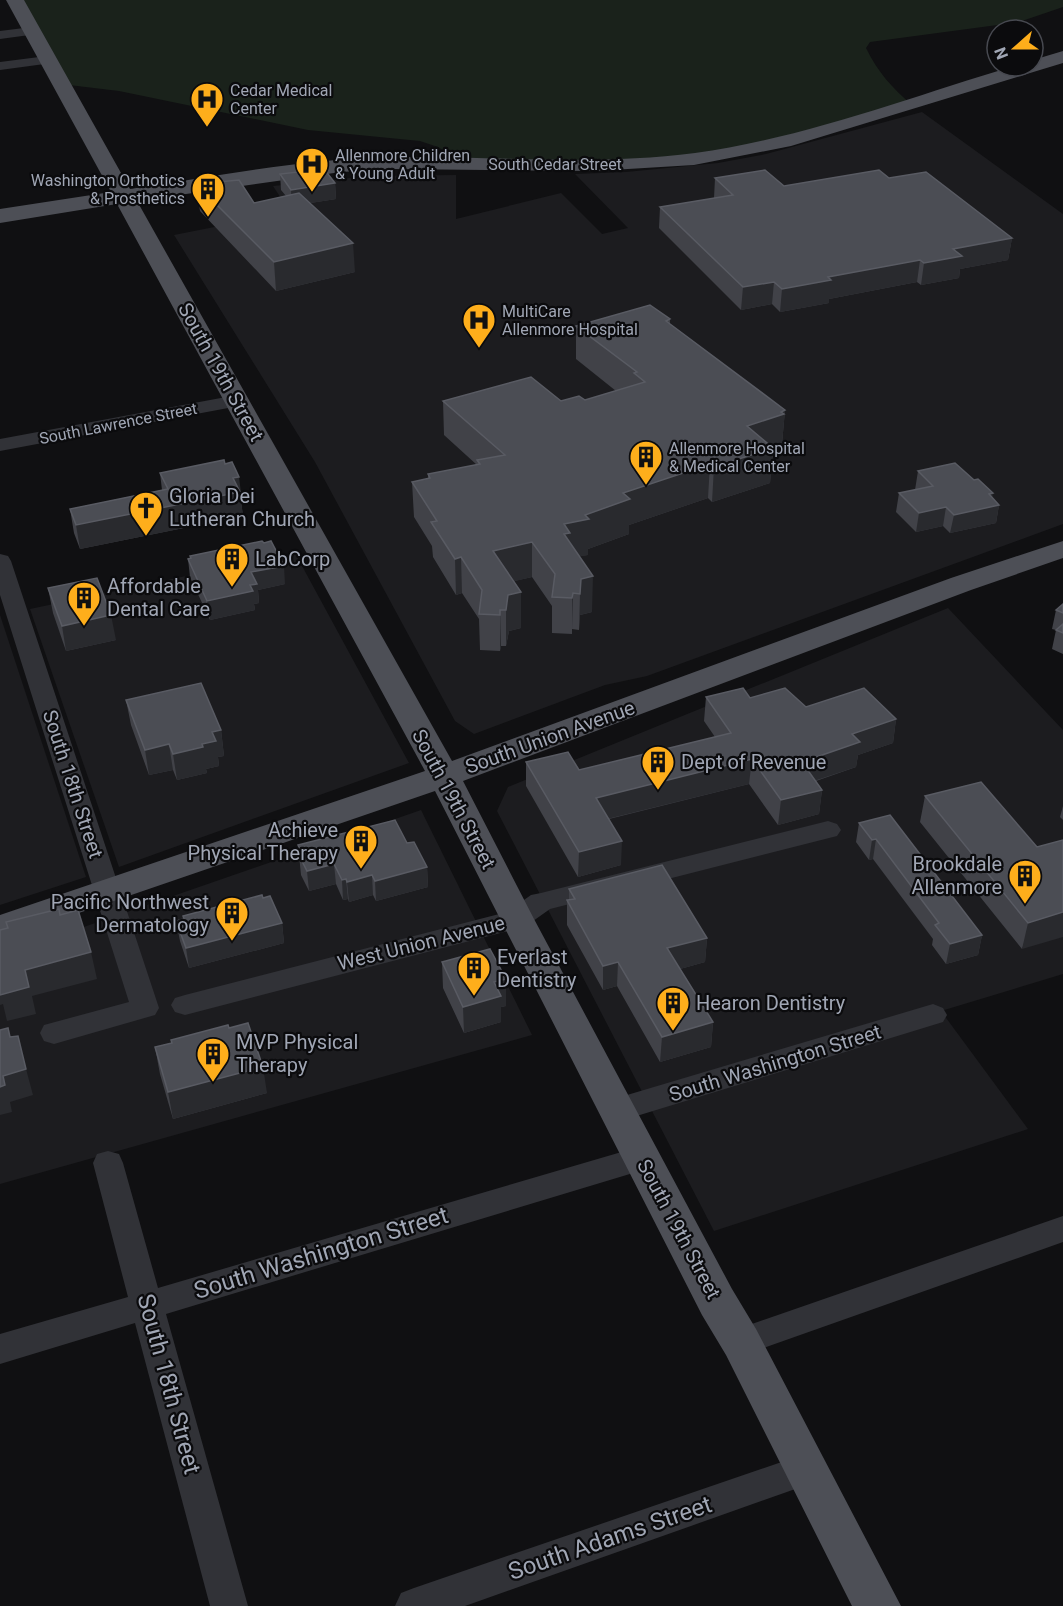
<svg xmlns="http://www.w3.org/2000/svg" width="1063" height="1606" font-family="Roboto,sans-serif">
<rect width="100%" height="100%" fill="#101012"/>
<!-- built -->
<g fill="#1c1c1f">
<polygon points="922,112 1063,214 1063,524 647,676 605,685 474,734 455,721 315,462 174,235 290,212 273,186 370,176 456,175 456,219 561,193 602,234 628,228 575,174 626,172 718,163 766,154"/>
<polygon points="295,553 409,763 119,867 30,609"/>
<polygon points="948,608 1063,730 1063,974 941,1011 1028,1129 714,1231 497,811 508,787"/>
<polygon points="0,615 86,877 0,905"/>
<polygon points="421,810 532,1035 0,1184 0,956"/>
</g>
<!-- green -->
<path fill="#1a221b" d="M 15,0 L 1063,0 L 1063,7 L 1019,22 L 870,42 L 866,48 C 877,71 892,88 911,104 L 694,159 L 460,161 L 438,147 L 420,141 L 308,130 L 119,91 L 69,85 Z"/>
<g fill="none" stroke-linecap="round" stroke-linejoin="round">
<!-- minor -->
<g fill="#313237" fill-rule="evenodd">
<polygon points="32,27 39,31 37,34 0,39 0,31"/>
<polygon points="47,56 52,57 54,60 52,63 0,70 0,62"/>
<polygon points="237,395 244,397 247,401 244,405 0,451 0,439"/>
<polygon points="0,554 8,556 11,561 159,1008 155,1015 54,1044 44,1041 40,1033 44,1025 129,1002 0,595"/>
<polygon points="828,821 837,824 841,830 837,836 550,909 526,926 516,929 185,1015 175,1012 171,1005 175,998 185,995 507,912 531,895 541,893"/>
<polygon points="933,1004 943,1008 947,1015 943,1022 617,1122 606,1118 602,1110 606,1102 617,1098"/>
<polygon points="642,1146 653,1149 657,1158 653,1167 166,1314 248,1606 210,1606 135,1323 0,1364 0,1334 128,1297 93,1163 97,1154 108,1151 119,1154 123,1163 158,1288"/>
<polygon points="1063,1216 1063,1242 741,1356 729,1352 724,1342 729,1332"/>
<polygon points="805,1454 818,1459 823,1470 818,1481 465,1606 395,1606 401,1593 414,1588"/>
</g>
<!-- major -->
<path fill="#4d4f56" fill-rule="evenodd" d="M 6,0 L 24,0 L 130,189 C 218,176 307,158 396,157 C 495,156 596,166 695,153 C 800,139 911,97 1014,66 L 1033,66 L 1033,60 L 1063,51 L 1063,63 L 791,146 L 694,165 L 595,171 L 394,169 L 341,172 L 137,201 L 452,761 L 951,578 L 1063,541 L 1063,558 L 971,590 L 463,781 L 534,919 L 732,1289 L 756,1329 L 901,1606 L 852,1606 L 726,1355 L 702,1315 L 435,791 L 0,940 L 0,915 L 425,771 L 117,204 L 0,223 L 0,209 L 111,192 Z"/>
</g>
<!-- wall -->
<g fill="#414248">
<polygon points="280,174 335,183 336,199 310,203 355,272 276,291 200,211 196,184 254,203 286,196 281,190"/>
<polygon points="715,178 784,186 889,178 1012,238 1008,260 960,269 959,278 921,285 917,282 829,299 829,303 780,312 772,304 741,310 659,228 660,207 714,198"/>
<polygon points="670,319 670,324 785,410 782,444 781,448 773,451 770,483 712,502 708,498 629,525 629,534 588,549 588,555 579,556 592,612 580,615 579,630 572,629 572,634 552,633 552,606 532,577 514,581 521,592 521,628 509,631 506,646 501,646 500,651 480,650 479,619 462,593 456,595 433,557 432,546 414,517 412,482 428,479 428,474 477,465 444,435 443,401 585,400 616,391 576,359 576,326"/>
<polygon points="918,471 992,498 999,505 996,523 950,533 943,526 916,532 896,512 899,493 915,490"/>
<polygon points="160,473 242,501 241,501 243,516 80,549 74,533 70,509 162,490"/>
<polygon points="190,556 285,584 258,590 259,603 254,604 255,610 210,620 190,577 188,559 190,558"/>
<polygon points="48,588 116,640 66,651 53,613"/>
<polygon points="1063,604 1063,654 1052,649 1056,630 1052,629 1056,610"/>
<polygon points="706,697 750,698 806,707 896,719 893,743 858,755 856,767 816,781 822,790 819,814 778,825 749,784 609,819 621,865 578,877 526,786 526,762 579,770 715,737 704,721"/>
<polygon points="126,700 221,730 224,756 218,757 219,766 206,769 207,773 177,780 173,770 149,775 131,725"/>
<polygon points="925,796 1037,847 1063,840 1022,949 920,822"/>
<polygon points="1063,806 1063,820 1060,817"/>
<polygon points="859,823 982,935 978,955 946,964 932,945 933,939 873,859 869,860 856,842"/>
<polygon points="407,843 427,867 428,887 376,901 373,895 349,902 348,899 343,900 336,884 309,891 301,875 298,845"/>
<polygon points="569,889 707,938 705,962 680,969 713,1022 711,1047 660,1062 617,986 603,990 567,925 567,900 569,900"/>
<polygon points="263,898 282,923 284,943 189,968 180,941 176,921 183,919 183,916"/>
<polygon points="442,962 506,979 506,1006 501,1007 501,1022 464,1033 443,988"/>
<polygon points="229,1028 267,1093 173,1119 160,1074 155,1047"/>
</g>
<!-- shaded-wall -->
<g fill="#292a2e">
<polygon points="335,183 336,199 292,206 291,190"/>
<polygon points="1012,238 1008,260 960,269 959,278 921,285 924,263 953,249"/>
<polygon points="353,243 355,272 276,291 274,262"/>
<polygon points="920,260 917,282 829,299 829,303 780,312 782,289 828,277"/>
<polygon points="774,282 772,304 741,310 743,287"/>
<polygon points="785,410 782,444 781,448 773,451 770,483 712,502 714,467 747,426"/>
<polygon points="710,464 708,498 629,525 629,534 588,549 588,555 570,558 563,570 564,524 585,515 623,493"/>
<polygon points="239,477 242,501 241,501 243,516 80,549 76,525"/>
<polygon points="993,493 991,506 999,505 996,523 950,533 954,515 989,494"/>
<polygon points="946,507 943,526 916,532 919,513"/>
<polygon points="532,542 532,577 494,586 493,551"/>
<polygon points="461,557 462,593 456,595 455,559"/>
<polygon points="284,566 285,584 258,590 259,603 254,604 255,610 210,620 207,601 250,585 251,572"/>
<polygon points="593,576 592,612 580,615 579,630 580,594 581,579"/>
<polygon points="521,592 521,628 509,631 506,646 506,610 508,595"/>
<polygon points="573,593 572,629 572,634 572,598"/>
<polygon points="500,610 501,646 500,651"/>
<polygon points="111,615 116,640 66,651 62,626"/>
<polygon points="896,719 893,743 858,755 856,767 799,786 802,762 852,734"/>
<polygon points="221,730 224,756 218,757 219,766 206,769 207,773 177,780 173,754 202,744 212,732"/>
<polygon points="169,744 173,770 149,775 145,750"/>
<polygon points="752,759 749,784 595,822 596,798"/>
<polygon points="822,790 819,814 778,825 781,800"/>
<polygon points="876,839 873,859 869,860 872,840"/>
<polygon points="622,841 621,865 578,877 579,852"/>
<polygon points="334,864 336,884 309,891 307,871"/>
<polygon points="427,867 428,887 376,901 375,881"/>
<polygon points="372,875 373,895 349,902 347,882"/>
<polygon points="346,879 348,899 343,900 342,880"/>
<polygon points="1063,912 1063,937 1022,949 1028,923"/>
<polygon points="282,923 284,943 189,968 186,948"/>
<polygon points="982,935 978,955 946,964 950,944"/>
<polygon points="707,938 705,962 666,973 667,948"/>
<polygon points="91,952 97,979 32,996 36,1014 7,1021 3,1004 0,1005 0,993 25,970"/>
<polygon points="618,962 617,986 603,990 603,966"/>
<polygon points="506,979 506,1006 501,1007 501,1022 464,1033 463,1007 494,982"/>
<polygon points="713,1022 711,1047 660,1062 662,1037"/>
<polygon points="263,1067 267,1093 173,1119 168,1092"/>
<polygon points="26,1069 33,1095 10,1102 12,1112 0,1115 0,1087 3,1076"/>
</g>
<!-- building -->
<g fill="#4b4d54" stroke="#595b63" stroke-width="1.5">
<polygon points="324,169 335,183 291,190 280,174"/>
<polygon points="765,170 784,186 879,170 889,178 926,172 1012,238 953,249 962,256 924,263 920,260 828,277 831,280 782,289 774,282 743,287 660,207 733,195 715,178"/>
<polygon points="239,180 254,203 299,193 353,243 274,262 196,184"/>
<polygon points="650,305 670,319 666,321 785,410 781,412 784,414 747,426 773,448 714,467 710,464 623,493 630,499 585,515 589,519 564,524 570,533 564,534 593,576 581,579 580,594 573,593 572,598 552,597 555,574 532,542 493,551 521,592 508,595 506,610 500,610 500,615 479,614 482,590 461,557 455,559 431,522 437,521 412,482 430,478 428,474 480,464 477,460 505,455 443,401 531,377 561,401 579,396 585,400 645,382 634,373 637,372 576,326"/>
<polygon points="224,460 225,464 232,462 239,477 233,478 240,492 76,525 70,509 168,489 160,473"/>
<polygon points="955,463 974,480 978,479 993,493 989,494 999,505 954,515 946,507 919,513 899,493 933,486 918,471"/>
<polygon points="262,541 264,543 271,541 284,566 251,572 257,584 250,585 253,591 207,601 188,559 191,558 190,556"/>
<polygon points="97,578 111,615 62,626 48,588"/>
<polygon points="1063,604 1063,613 1056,610"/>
<polygon points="1063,624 1063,633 1056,630"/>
<polygon points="201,683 221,730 212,732 216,741 202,744 203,747 173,754 169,744 145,750 126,700"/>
<polygon points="743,688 750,698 785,688 806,707 864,688 896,719 852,734 860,742 802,762 822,790 781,800 752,759 596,798 622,841 579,852 526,762 568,752 579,770 731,733 706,697"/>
<polygon points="981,782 1037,847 1063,840 1063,912 1028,923 925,796"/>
<polygon points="890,815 982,935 950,944 935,925 939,923 876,839 872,840 859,823"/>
<polygon points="395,820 407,843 414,842 427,867 375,881 372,875 347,882 346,879 342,880 334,864 307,871 299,855 302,854 298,845"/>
<polygon points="662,865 707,938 667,948 713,1022 662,1037 618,962 603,966 567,900 575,899 569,889"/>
<polygon points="262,895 263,898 270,896 282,923 186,948 176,921 184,919 183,916"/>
<polygon points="59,909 60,915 78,910 91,952 25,970 29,987 0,995 0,930 8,928 6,922"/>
<polygon points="490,949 506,979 494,982 501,996 463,1007 442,962"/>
<polygon points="248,1023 263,1067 168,1092 155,1047 172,1043 171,1040 228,1025 229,1028"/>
<polygon points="8,1028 10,1037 18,1036 26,1069 3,1076 5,1085 0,1087 0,1030"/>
</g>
<!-- icons -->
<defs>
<g id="hospital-pin" transform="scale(1.725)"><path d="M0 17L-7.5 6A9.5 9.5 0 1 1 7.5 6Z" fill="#feae1b" stroke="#0b0b0d"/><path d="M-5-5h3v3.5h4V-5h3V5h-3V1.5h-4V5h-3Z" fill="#111"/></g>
<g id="building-pin" transform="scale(1.725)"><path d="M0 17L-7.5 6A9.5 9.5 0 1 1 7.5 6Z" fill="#feae1b" stroke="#0b0b0d"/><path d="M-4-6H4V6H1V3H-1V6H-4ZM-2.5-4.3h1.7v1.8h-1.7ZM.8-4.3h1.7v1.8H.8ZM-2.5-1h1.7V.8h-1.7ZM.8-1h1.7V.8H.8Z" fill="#111"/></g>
<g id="church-pin" transform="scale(1.725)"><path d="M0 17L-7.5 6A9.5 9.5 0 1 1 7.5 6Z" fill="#feae1b" stroke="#0b0b0d"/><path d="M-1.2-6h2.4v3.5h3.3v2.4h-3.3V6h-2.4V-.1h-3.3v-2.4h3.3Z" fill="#111"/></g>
</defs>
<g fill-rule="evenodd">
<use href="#hospital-pin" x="207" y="99"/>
<use href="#hospital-pin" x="312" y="164"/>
<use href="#building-pin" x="208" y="189"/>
<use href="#hospital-pin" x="479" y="320"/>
<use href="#building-pin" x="646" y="457"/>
<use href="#church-pin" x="146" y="508"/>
<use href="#building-pin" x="232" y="559"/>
<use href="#building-pin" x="84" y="598"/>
<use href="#building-pin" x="658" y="762"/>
<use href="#building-pin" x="361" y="841"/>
<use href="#building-pin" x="1025" y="876"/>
<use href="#building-pin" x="232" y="913"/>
<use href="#building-pin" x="474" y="968"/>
<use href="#building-pin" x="673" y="1003"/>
<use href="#building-pin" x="213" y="1054"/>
</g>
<g text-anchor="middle" stroke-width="4.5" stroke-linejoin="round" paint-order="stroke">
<!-- far-poi labels -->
<g font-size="16" fill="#a0a6b4" stroke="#0b0b0d" text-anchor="start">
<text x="230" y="96">Cedar Medical<tspan x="230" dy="18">Center</tspan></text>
<text x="335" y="161">Allenmore Children<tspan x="335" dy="18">&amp; Young Adult</tspan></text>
<text x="185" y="186" text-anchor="end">Washington Orthotics<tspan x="185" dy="18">&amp; Prosthetics</tspan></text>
<text x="502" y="317">MultiCare<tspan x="502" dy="18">Allenmore Hospital</tspan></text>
<text x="669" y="454">Allenmore Hospital<tspan x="669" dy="18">&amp; Medical Center</tspan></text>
</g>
<!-- far-street labels -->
<g font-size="16" fill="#a0a6b4" stroke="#0b0b0d">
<text x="555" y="170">South Cedar Street</text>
<text transform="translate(118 423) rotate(-11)" y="6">South Lawrence Street</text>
</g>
<!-- street labels -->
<g font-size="20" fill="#a0a6b4" stroke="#0b0b0d">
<text transform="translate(221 372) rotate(61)" y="7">South 19th Street</text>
<text transform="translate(550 737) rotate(-20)" y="7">South Union Avenue</text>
<text transform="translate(73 784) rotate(72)" y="7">South 18th Street</text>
<text transform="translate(454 799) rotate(62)" y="7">South 19th Street</text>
<text transform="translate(421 943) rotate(-14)" y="7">West Union Avenue</text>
<text transform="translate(775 1063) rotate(-17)" y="7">South Washington Street</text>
<text transform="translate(679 1229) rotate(62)" y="7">South 19th Street</text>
</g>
<!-- poi labels -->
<g font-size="20" fill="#a0a6b4" stroke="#0b0b0d" text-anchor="start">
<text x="169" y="503">Gloria Dei<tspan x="169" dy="23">Lutheran Church</tspan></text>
<text x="255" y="566">LabCorp</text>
<text x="107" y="593">Affordable<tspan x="107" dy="23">Dental Care</tspan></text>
<text x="681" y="769">Dept of Revenue</text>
<text x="338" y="837" text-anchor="end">Achieve<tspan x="338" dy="23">Physical Therapy</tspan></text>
<text x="1002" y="871" text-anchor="end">Brookdale<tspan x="1002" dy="23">Allenmore</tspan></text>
<text x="209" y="909" text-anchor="end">Pacific Northwest<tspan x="209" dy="23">Dermatology</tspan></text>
<text x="497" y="964">Everlast<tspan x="497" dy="23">Dentistry</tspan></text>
<text x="696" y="1010">Hearon Dentistry</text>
<text x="236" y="1049">MVP Physical<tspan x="236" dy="23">Therapy</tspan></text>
</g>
<!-- near-street labels -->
<g font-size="24" fill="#a0a6b4" stroke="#0b0b0d">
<text transform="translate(321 1253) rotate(-17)" y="8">South Washington Street</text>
<text transform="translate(169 1384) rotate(75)" y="8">South 18th Street</text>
<text transform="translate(610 1538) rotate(-19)" y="8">South Adams Street</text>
</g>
</g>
<!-- north arrow -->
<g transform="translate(1015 48) rotate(249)"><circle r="28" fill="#0b0b0d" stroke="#474950" stroke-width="1.5"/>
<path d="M0-4.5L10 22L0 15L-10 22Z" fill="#feae1b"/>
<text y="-9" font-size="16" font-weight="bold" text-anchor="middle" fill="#a0a6b4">N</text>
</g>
</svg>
